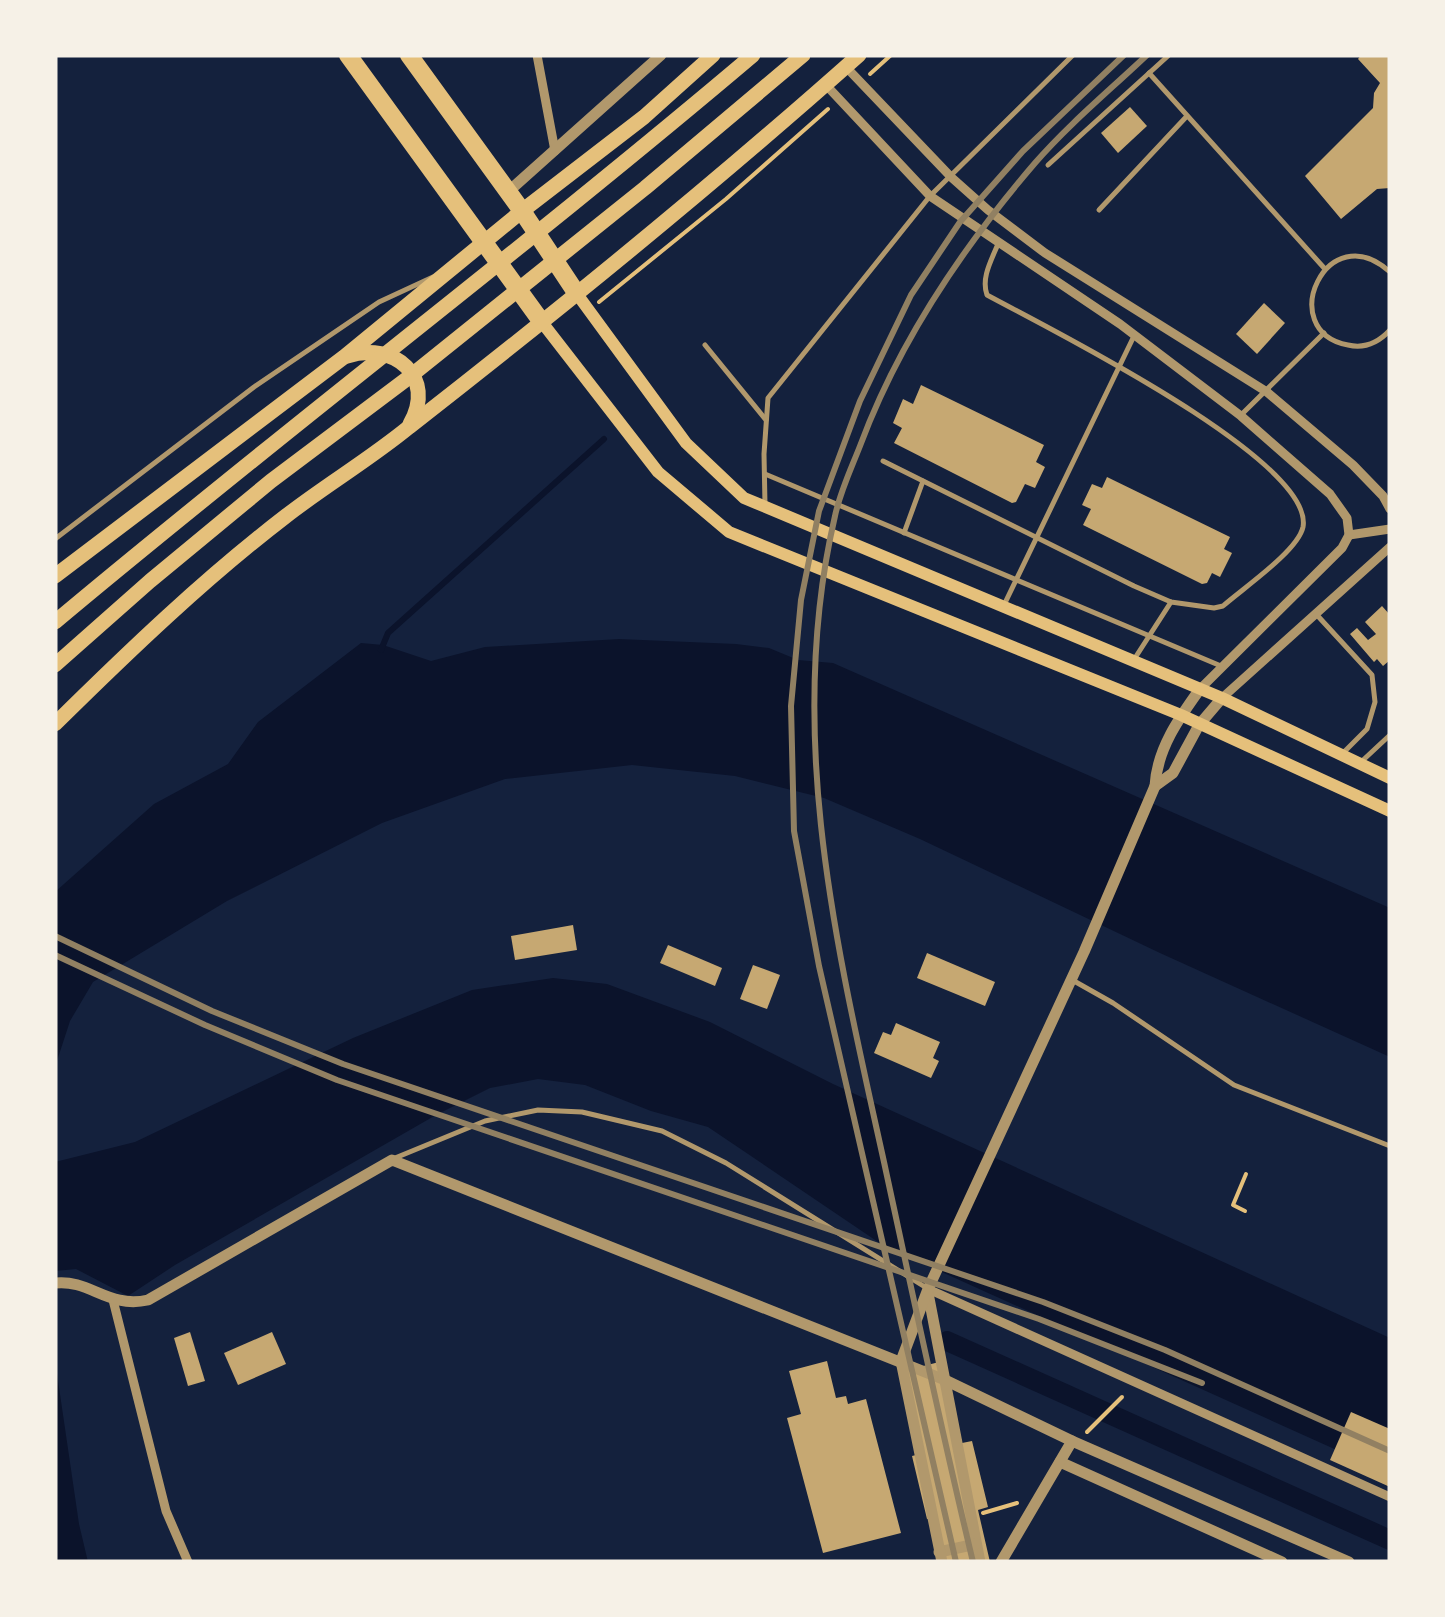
<svg xmlns="http://www.w3.org/2000/svg" width="1445" height="1617" font-family="Rubik,sans-serif">
<rect width="100%" height="100%" fill="#14213d"/>
<!-- water -->
<g fill="#0b132b">
<polygon points="619,639 736,644 769,648 798,660 833,663 1390,908 1390,1057 1160,953 920,839 824,798 735,776 632,765 505,779 382,823 227,901 93,982 70,1021 55,1067 55,892 154,804 228,764 258,722 361,643 383,645 431,661 485,647"/>
<polygon points="553,978 607,984 710,1022 833,1084 1390,1338 1390,1474 884,1246 708,1127 651,1111 585,1085 538,1079 490,1088 436,1115 175,1265 128,1296 76,1269 55,1271 55,1162 135,1142 353,1038 472,990"/>
<polygon points="55,1360 79,1524 88,1562 55,1562"/>
</g>
<g fill="none" stroke-linecap="round" stroke-linejoin="round">
<!-- stream -->
<polyline stroke="#0b132b" stroke-width="6" points="381,650 388,633 604,439"/>
<!-- canal -->
<polyline stroke="#0b132b" stroke-width="20" points="947,1341 1390,1540"/>
</g>
<!-- building -->
<g fill="#c6a872">
<polygon points="1361,55 1390,55 1390,188 1377,189 1341,219 1305,176 1373,108 1374,93 1380,83 1358,59"/>
<polygon points="1130,107 1147,126 1118,153 1101,133"/>
<polygon points="1264,303 1285,323 1257,354 1236,334"/>
<polygon points="921,385 1044,445 1036,462 1045,467 1035,488 1025,484 1016,502 1012,503 894,443 902,428 893,423 903,399 913,404"/>
<polygon points="1107,477 1230,537 1224,549 1232,553 1220,577 1212,573 1207,583 1202,584 1083,525 1091,509 1082,505 1092,484 1102,488"/>
<polygon points="1382,606 1390,615 1390,660 1383,666 1377,659 1374,662 1350,634 1357,628 1368,640 1376,634 1365,622"/>
<polygon points="573,925 577,950 515,960 511,936"/>
<polygon points="668,945 722,968 715,986 660,963"/>
<polygon points="927,953 995,982 985,1006 917,978"/>
<polygon points="753,965 780,975 767,1009 740,999"/>
<polygon points="896,1023 940,1042 933,1058 939,1061 931,1078 874,1053 883,1032 891,1035"/>
<polygon points="190,1332 205,1381 188,1386 174,1338"/>
<polygon points="272,1332 286,1364 238,1385 224,1353"/>
<polygon points="827,1361 836,1398 846,1396 848,1404 866,1399 901,1533 823,1553 787,1418 801,1414 789,1371"/>
<polygon points="943,1361 962,1443 972,1441 988,1507 978,1510 990,1562 945,1562 934,1518 927,1519 912,1456 920,1454 900,1372"/>
<polygon points="1351,1412 1390,1429 1390,1487 1330,1460"/>
</g>
<g fill="none" stroke-linecap="round" stroke-linejoin="round">
<!-- path -->
<g stroke="#e5c07b" stroke-width="4">
<polyline points="870,74 891,55"/>
<polyline points="599,302 726,199 828,109"/>
<polyline points="1245,1211 1233,1205 1246,1174"/>
<polyline points="1087,1432 1122,1397"/>
<polyline points="983,1513 1017,1503"/>
</g>
<!-- service -->
<g stroke="#b1986c" stroke-width="5">
<polyline points="1149,73 1325,269"/>
<polyline points="1048,165 1169,55"/>
<polyline points="1099,210 1187,116"/>
<path d="M 1390,272 C 1327,214 1274,331 1348,345 C 1365,349 1379,342 1390,330"/>
<polyline points="705,345 766,420"/>
<polyline points="1241,415 1324,333"/>
<path d="M 883,461 L 1134,586 L 1171,602 L 1214,608 L 1223,606 C 1242,589 1298,551 1303,527 C 1315,460 1044,326 987,295 C 981,278 991,261 998,244"/>
<polyline points="765,474 1221,666"/>
<polyline points="765,505 764,454 768,398 930,196 1073,55"/>
<polyline points="904,533 923,481"/>
<polyline points="55,539 254,387 379,302 433,277"/>
<polyline points="1004,605 1134,336"/>
<polyline points="1316,614 1372,675 1375,702 1367,729 1343,753"/>
<polyline points="1135,658 1171,602"/>
<polyline points="1361,762 1390,735"/>
<polyline points="1074,981 1113,1003 1234,1085 1390,1146"/>
<polyline points="395,1158 485,1121 538,1110 582,1112 662,1131 726,1163 925,1287"/>
</g>
<!-- minor -->
<g stroke="#b1986c" stroke-width="9">
<polyline points="537,55 555,151"/>
<polyline points="846,67 951,177 988,210 1045,253 1267,392 1353,465 1383,496 1390,509"/>
<polyline points="826,85 930,196 1120,324 1241,416 1330,494 1347,518 1349,535 1342,548 1200,689"/>
<polyline points="1349,535 1390,529"/>
<polyline points="1222,698 1390,547"/>
<polyline points="928,1289 1390,1497"/>
<polyline points="113,1300 166,1511 188,1562"/>
</g>
<!-- tertiary -->
<g stroke="#b1986c" stroke-width="11">
<polyline points="508,192 661,55"/>
<polyline points="1155,786 1173,773 1199,725 1222,698"/>
<path d="M 55,1283 C 90,1279 108,1309 148,1300 L 392,1160 L 945,1380 L 1072,1441 L 1349,1562"/>
<polyline points="928,1293 980,1562"/>
<polyline points="1060,1462 1282,1562"/>
<polyline points="939,1552 976,1544"/>
<path d="M 942,1562 L 901,1361 L 928,1289 L 1084,952 L 1155,786 C 1157,749 1179,718 1200,689"/>
<polyline points="1001,1562 1072,1441"/>
</g>
<!-- secondary -->
<g stroke="#e5c07b" stroke-width="12">
<polyline points="577,294 686,443 744,498 1222,698 1390,778"/>
<polyline points="541,321 658,472 729,532 1181,715 1390,811"/>
</g>
<!-- primary -->
<g stroke="#e5c07b" stroke-width="15">
<path d="M 347,356 C 394,341 437,377 410,424"/>
<polyline points="55,576 344,357 522,211 644,117 713,55"/>
<path d="M 55,724 C 129,651 204,579 286,516 C 326,485 370,459 409,427 C 563,307 714,184 859,55"/>
</g>
<!-- trunk -->
<g stroke="#e5c07b" stroke-width="15">
<path d="M 55,622 C 285,429 524,249 753,55"/>
<polyline points="55,665 150,581 271,481 408,378 645,188 803,55"/>
</g>
<!-- motorway -->
<g stroke="#e5c07b" stroke-width="18">
<polyline points="348,55 541,321"/>
<polyline points="409,55 522,211 577,294"/>
</g>
<!-- rail -->
<g stroke="#918062" stroke-width="6">
<polyline points="55,936 212,1011 343,1064 1043,1302 1165,1350 1390,1451"/>
<polyline points="55,955 205,1025 337,1080 1039,1319 1202,1383"/>
<polyline points="956,1562 819,966 794,831 791,706 801,600 819,511 860,401 911,295 960,222 1023,151 1124,55"/>
<path d="M 973,1562 C 941,1429 913,1296 884,1162 C 837,949 784,734 835,516 C 840,492 851,469 860,446 C 899,341 962,248 1035,163 C 1069,124 1110,90 1147,55"/>
</g>
</g>
<!-- border -->
<rect width="1445" height="1617" fill="none" stroke="#f6f1e7" stroke-width="115"/>
</svg>
